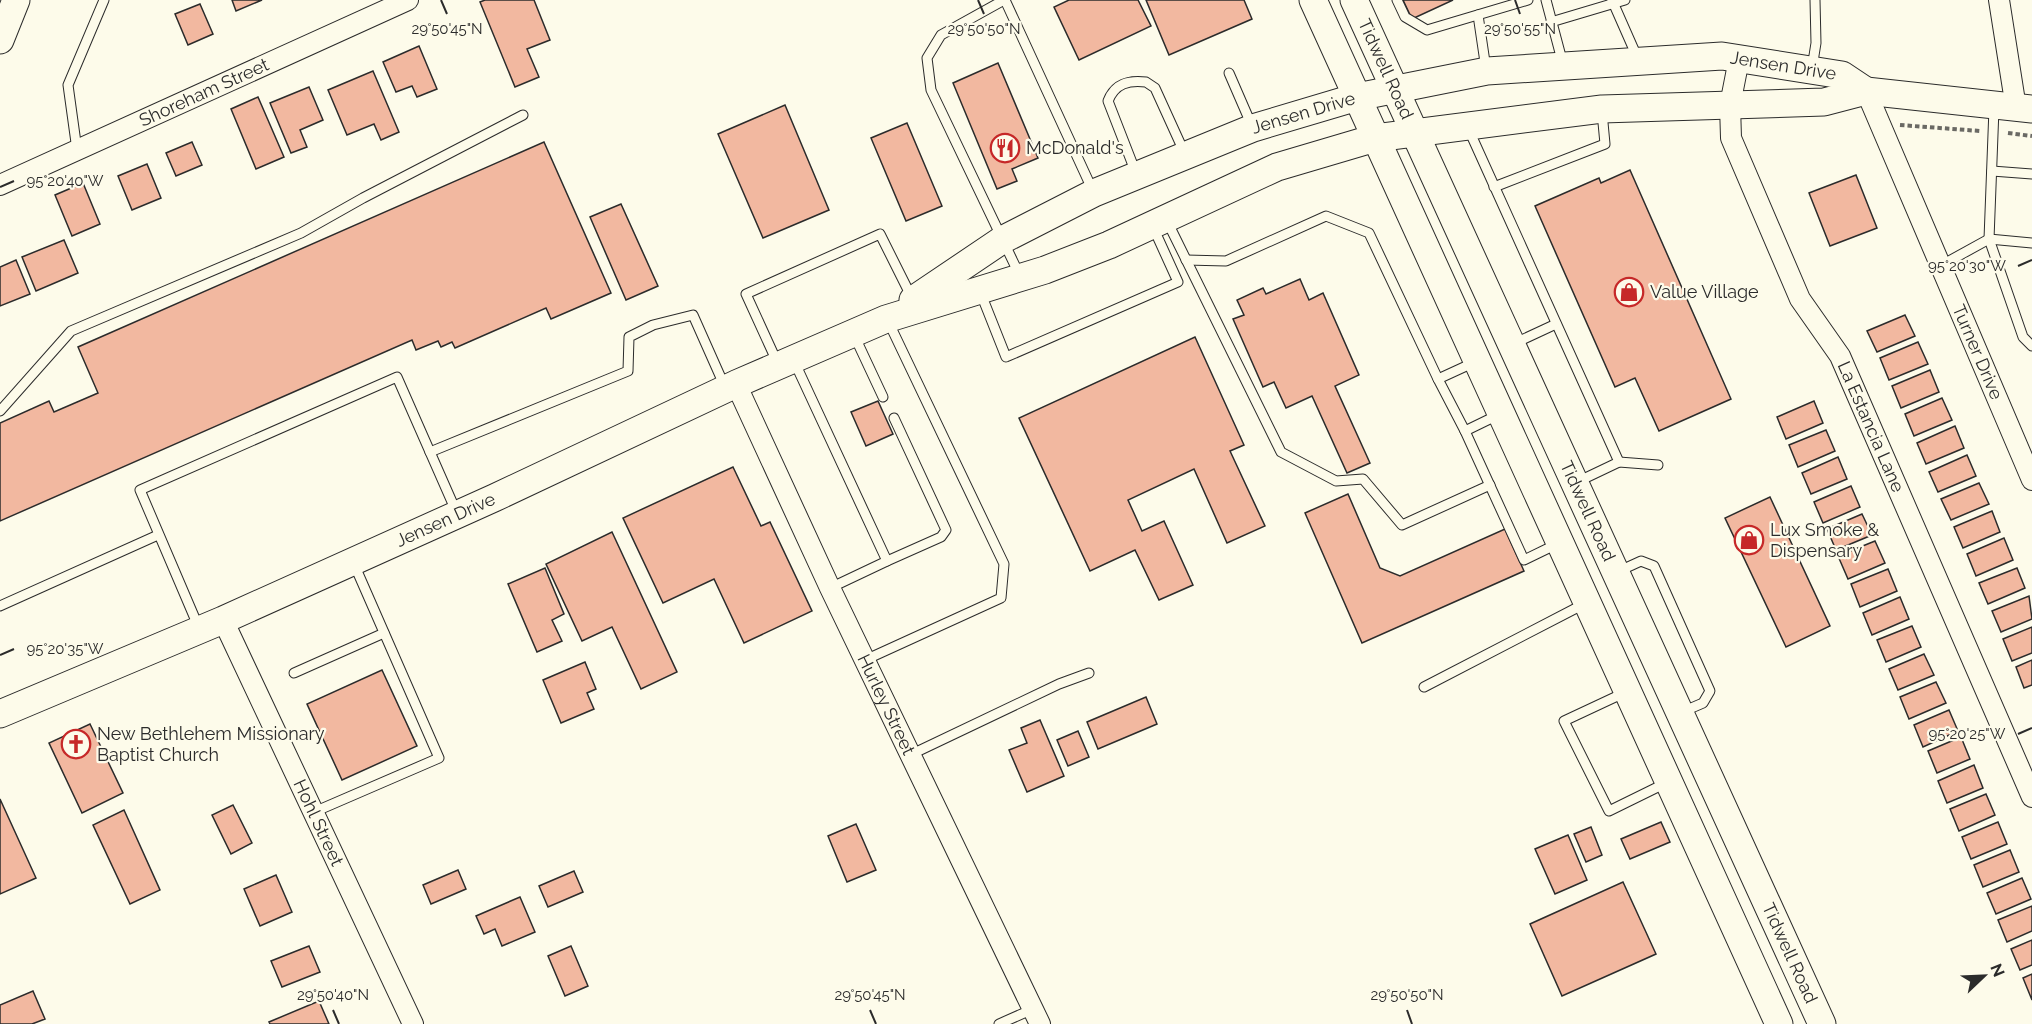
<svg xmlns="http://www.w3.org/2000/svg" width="2032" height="1024" font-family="Raleway,sans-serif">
<rect width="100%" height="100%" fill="#fdfbea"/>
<!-- building -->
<g fill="#f2b8a0" stroke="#2b2b2b" stroke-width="1.5">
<polygon points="232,0 262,0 236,11"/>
<polygon points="485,0 534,0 550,40 527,49 539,77 515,87 480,2"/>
<polygon points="1069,0 1138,0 1151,26 1079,60 1054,7"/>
<polygon points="1146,0 1244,0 1252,19 1169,55"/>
<polygon points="1403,0 1453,0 1412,19"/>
<polygon points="200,4 213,34 188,45 175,14"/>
<polygon points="419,46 437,89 417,97 412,86 396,92 383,62"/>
<polygon points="998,63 1038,158 1012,169 1017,181 997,189 953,83"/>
<polygon points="373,71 399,132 381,140 374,124 347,135 328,90"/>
<polygon points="309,87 323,120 300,130 307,147 291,153 270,103"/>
<polygon points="258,97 284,157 256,169 231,109"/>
<polygon points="785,105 829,210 763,238 718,134"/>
<polygon points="907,123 942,206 906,221 871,138"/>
<polygon points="192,142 202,165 176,176 166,153"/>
<polygon points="544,142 611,293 551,319 546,308 455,348 452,342 441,347 438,341 416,350 412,340 0,521 0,423 49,401 54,412 98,393 78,347"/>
<polygon points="147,164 161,198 132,210 118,176"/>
<polygon points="1630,170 1731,399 1659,431 1635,378 1615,387 1535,206 1599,178 1601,183"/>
<polygon points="1856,175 1877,228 1830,246 1809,193"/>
<polygon points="83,183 100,224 72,236 55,195"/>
<polygon points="621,204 658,286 626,300 590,217"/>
<polygon points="64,240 78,273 36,291 22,257"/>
<polygon points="16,260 30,294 0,306 0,267"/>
<polygon points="1300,279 1309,300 1323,293 1359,375 1335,386 1370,463 1347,473 1312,396 1286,408 1274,382 1263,387 1233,319 1244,315 1237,300 1263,288 1266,294"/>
<polygon points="1905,315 1915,336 1877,352 1867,331"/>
<polygon points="1195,337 1244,445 1230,451 1265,526 1227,543 1194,469 1128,500 1142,531 1164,521 1193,585 1159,600 1135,550 1090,571 1019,418"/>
<polygon points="1918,342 1928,364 1889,380 1880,358"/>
<polygon points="1930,370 1939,392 1901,408 1892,386"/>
<polygon points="1942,398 1952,420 1914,436 1905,414"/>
<polygon points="878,401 893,434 866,446 851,412"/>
<polygon points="1814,401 1823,423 1786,439 1777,417"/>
<polygon points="1955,426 1964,448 1926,464 1917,443"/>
<polygon points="1826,430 1835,451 1798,467 1789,445"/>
<polygon points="1967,455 1976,476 1938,492 1929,472"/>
<polygon points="1838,457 1847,479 1811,494 1802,473"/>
<polygon points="733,467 761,526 770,522 812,611 744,643 714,579 663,603 623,518"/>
<polygon points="1979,483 1989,504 1951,520 1941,499"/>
<polygon points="1851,486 1860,507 1823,523 1814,502"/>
<polygon points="1348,494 1380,568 1400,576 1505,529 1524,571 1362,643 1305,513"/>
<polygon points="1770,497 1830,626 1786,647 1725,518"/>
<polygon points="1992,511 2000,532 1963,548 1954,527"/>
<polygon points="1862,514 1872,535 1836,550 1827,529"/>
<polygon points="612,532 677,672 641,689 612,627 582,641 546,564"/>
<polygon points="2004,538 2013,560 1976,576 1967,554"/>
<polygon points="1875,541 1885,563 1848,579 1838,556"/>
<polygon points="545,568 564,614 552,620 562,641 537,652 508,584"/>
<polygon points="2017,568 2025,588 1988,604 1979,583"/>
<polygon points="1888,569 1897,591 1860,607 1851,584"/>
<polygon points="2029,596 2032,619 2001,632 1992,611"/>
<polygon points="1900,597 1909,619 1872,635 1863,613"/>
<polygon points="1912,626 1921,647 1886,662 1877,640"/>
<polygon points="2032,627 2032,653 2012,661 2003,639"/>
<polygon points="1924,654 1934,675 1898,690 1889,669"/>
<polygon points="2032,660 2032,685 2024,688 2016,667"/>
<polygon points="585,662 596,689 587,693 594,709 561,723 543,680"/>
<polygon points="382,670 417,746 342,780 307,704"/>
<polygon points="1936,682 1946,703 1909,719 1900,697"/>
<polygon points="1146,697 1157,724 1098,749 1087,722"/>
<polygon points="1949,710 1958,731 1923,747 1914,725"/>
<polygon points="1040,720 1064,776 1027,792 1009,750 1027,743 1021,728"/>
<polygon points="90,724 123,793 82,813 49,743"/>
<polygon points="1078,731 1089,757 1068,766 1057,740"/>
<polygon points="1961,737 1970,759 1937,773 1928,751"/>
<polygon points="1974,765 1983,788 1947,803 1938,781"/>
<polygon points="1986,794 1995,815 1959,831 1950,809"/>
<polygon points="0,799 36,878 0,894"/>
<polygon points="233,805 252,843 231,854 212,815"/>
<polygon points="124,810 160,890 130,904 93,825"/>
<polygon points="1661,822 1670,842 1630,859 1621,839"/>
<polygon points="1998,822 2007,844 1971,859 1962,837"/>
<polygon points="856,824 876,870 847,882 828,836"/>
<polygon points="1591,827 1602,855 1586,862 1574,834"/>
<polygon points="1568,835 1587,880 1555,894 1535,849"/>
<polygon points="2010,850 2019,872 1983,887 1974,865"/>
<polygon points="458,870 466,889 431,904 423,885"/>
<polygon points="574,871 583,892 548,907 539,886"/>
<polygon points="276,875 292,912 260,926 244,889"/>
<polygon points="2022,878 2031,899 1996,914 1987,893"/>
<polygon points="1623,882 1656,954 1562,996 1530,924"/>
<polygon points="520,897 535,932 502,946 495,929 484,934 476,916"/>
<polygon points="2032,906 2032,931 2007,942 1998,920"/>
<polygon points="2032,940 2032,965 2020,970 2011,949"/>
<polygon points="309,946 320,972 282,987 271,961"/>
<polygon points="571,946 588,986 565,996 548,956"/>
<polygon points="2032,974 2032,1000 2023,978"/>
<polygon points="33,991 45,1019 32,1024 0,1024 0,1005"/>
<polygon points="319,1001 329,1024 270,1024 269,1022"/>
</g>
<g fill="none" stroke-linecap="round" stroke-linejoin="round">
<!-- lane casing -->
<g stroke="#2b2b2b" stroke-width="11">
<g id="lane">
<polyline points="1004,0 941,35 927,58 931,90 1020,276"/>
<polyline points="1005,0 1093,191"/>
<polyline points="1397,0 1405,17 1427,30 1528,0"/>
<polyline points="1546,0 1563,64"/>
<polyline points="1612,0 1638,59"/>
<polyline points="1478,15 1486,69"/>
<polyline points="1551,22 1625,0"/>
<polyline points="1812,68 1816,43 1815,0"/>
<polyline points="1229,73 1252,126"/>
<polyline points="1994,108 1989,239 2023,337 2032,346"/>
<polyline points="1468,128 1619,462 1577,482"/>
<polyline points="77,150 68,85 104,0"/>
<polyline points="1992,171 2032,174"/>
<path d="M 1136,173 L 1108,101 C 1115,83 1129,80 1146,82 L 1155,88 L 1185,154"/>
<polyline points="1494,187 1605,144 1602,112"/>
<polyline points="1167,221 1281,452 1336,481 1363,479 1402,525 1490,485"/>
<polyline points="1186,260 1226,261 1326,216 1369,233 1438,379"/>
<polyline points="1940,266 1989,239 2032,243"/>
<polyline points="981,294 1006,357 1178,282 1153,227"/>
<polyline points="854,335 883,397"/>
<polyline points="1513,344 1556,324"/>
<polyline points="794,361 887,561 830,588"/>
<polyline points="778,364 746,294 880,234 912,298"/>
<polyline points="0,411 71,331 301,233 363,198 523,115"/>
<polyline points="1500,414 1465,431 1524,560 1557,544"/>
<polyline points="1465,431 1438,379 1475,362"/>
<polyline points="430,452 628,371 629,337 653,325 693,315 725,387"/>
<polyline points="1619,462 1658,465"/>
<polyline points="887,561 941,537 946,530 894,418"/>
<polyline points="1617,572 1641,561 1654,566 1710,691 1703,703 1682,712"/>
<polyline points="0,606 158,535"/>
<polyline points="199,628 140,490 397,377 456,511"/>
<polyline points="865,660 1001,598 1004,564 888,321"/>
<polyline points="294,673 384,633"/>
<polyline points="1424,687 1586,603"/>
<polyline points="1626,692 1564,721 1609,811 1666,783"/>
<polyline points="910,755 1059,684 1089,673"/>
<polyline points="314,812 439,758 354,564"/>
<polyline points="999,1024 1033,1009"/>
</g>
</g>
<!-- street casing -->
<g stroke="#2b2b2b" stroke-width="22">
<g id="street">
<polyline points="1999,0 2016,108"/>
<path id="s1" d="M 1739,59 L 1730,105 L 1731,138 L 1800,299 L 1840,356 L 2032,797"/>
<path id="s2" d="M 1866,91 L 2032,480"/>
<path id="s3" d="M 0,185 L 408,0"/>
<path id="s4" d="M 736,384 L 830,588 L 1040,1024"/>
<path id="s5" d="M 223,620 L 413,1024"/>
</g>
</g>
<!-- secondary casing -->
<g stroke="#2b2b2b" stroke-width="29">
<g id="secondary">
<polyline points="1313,0 1779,1024"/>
<path id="s6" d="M 1354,0 L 1822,1024"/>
<polyline points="0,40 16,0"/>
<path id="s7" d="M 913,300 L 1002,240 L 1094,193 L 1253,128 L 1357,97 L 1487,71 L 1722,56 L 1842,75 L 1866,91"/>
<path id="s8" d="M 0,714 L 223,620 L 494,498 L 736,384 L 886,319 L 1045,270 L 1109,245 L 1277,167 L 1375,138 L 1602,109 L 1824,102 L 1866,91 L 2032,109"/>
</g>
</g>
<!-- path -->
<g stroke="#6a6964" stroke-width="4" stroke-dasharray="4.5 3" stroke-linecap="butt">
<polyline points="1900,125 1980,131"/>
<polyline points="2008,133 2032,136"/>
</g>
<!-- lane -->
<use href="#lane" stroke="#fdfbea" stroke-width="9"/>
<!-- street -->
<use href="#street" stroke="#fdfbea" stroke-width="20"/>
<!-- secondary -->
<use href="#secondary" stroke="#fdfbea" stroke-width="27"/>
</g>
<!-- ticks -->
<path fill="none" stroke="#2b2b2b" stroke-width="2" d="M 441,0 L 447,14M 978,0 L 984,14M 1515,0 L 1520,14M 0,187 L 14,181M 2018,266 L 2032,260M 0,655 L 14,649M 2018,734 L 2032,728M 333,1010 L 339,1024M 870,1010 L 876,1024M 1407,1010 L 1412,1024"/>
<!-- icons -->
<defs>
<g id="restaurant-ring" transform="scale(1.5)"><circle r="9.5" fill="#fdfbea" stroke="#c62828" stroke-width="1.5"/><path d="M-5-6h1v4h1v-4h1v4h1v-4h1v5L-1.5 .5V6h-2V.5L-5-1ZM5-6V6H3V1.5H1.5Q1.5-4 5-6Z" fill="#c62828"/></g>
<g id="shop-ring" transform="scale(1.5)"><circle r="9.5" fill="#fdfbea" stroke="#c62828" stroke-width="1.5"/><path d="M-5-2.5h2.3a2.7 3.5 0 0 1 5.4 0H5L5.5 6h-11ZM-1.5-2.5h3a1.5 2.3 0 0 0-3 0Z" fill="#c62828"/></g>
<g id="church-ring" transform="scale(1.5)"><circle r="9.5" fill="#fdfbea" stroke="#c62828" stroke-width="1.5"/><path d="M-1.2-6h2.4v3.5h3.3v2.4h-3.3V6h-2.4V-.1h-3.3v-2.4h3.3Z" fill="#c62828"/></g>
</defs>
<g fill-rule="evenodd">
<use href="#restaurant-ring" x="1005" y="148"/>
<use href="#shop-ring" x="1629" y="292"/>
<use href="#shop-ring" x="1749" y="540"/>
<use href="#church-ring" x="76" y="744"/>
</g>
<g text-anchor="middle" stroke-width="4.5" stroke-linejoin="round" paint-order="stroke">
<!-- street labels -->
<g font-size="18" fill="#2b2b2b" stroke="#fdfbea">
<text dy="6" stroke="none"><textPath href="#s7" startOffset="921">Jensen Drive</textPath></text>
<text dy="6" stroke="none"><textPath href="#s6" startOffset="76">Tidwell Road</textPath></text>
<text dy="6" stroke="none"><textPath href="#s3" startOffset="224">Shoreham Street</textPath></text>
<text dy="6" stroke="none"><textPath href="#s7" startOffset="435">Jensen Drive</textPath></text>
<text dy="6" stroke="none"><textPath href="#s2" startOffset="284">Turner Drive</textPath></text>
<text dy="6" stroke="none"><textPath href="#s1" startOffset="402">La Estancia Lane</textPath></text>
<text dy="6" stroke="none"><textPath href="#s6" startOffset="562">Tidwell Road</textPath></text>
<text dy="6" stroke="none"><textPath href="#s8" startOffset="486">Jensen Drive</textPath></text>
<text dy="6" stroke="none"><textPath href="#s4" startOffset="354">Hurley Street</textPath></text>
<text dy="6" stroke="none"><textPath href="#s5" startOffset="224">Hohl Street</textPath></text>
<text dy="6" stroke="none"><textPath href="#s6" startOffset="1048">Tidwell Road</textPath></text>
</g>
<!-- poi labels -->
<g font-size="18" fill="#2b2b2b" stroke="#fdfbea" text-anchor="start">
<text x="1026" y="154">McDonald's</text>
<text x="1650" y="298">Value Village</text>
<text x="1770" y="536">Lux Smoke &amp;<tspan x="1770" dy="21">Dispensary</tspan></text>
<text x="97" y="740">New Bethlehem Missionary<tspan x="97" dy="21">Baptist Church</tspan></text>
</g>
</g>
<g font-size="15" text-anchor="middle" fill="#2b2b2b" stroke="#fdfbea" stroke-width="4.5" stroke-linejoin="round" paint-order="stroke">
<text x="447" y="34">29°50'45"N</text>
<text x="984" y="34">29°50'50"N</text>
<text x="1520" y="34">29°50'55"N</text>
<text x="65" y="186">95°20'40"W</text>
<text x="1967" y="271">95°20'30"W</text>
<text x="65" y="654">95°20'35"W</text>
<text x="1967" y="739">95°20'25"W</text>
<text x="333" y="1000">29°50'40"N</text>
<text x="870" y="1000">29°50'45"N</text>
<text x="1407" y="1000">29°50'50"N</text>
</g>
<!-- north arrow -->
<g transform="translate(1984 976) rotate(67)" stroke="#fdfbea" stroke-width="4.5" paint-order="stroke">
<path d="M0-4.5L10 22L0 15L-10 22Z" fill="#2b2b2b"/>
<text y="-9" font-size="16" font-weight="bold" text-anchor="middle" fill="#2b2b2b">N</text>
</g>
</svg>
